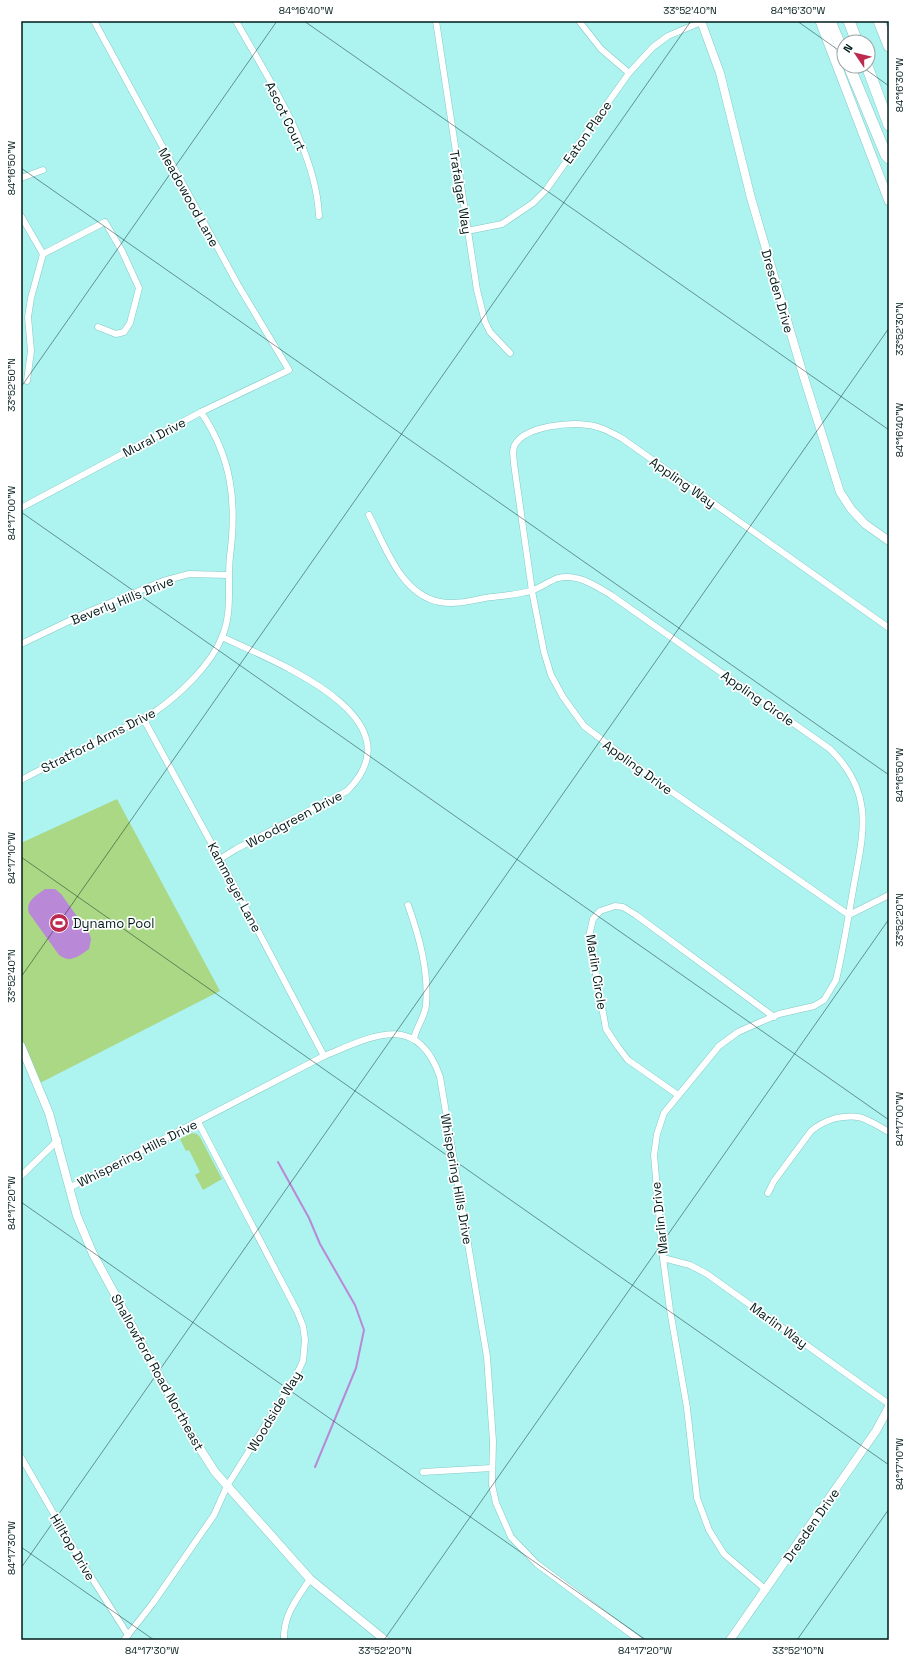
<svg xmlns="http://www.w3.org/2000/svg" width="910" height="1661" font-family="'Space Grotesk',sans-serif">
<rect width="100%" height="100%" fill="#adf3f0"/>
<!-- green -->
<g fill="#aad884">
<polygon points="117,799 220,991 40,1083 21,1050 21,843"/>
<polygon points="192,1133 197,1134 200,1137 222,1179 203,1190 195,1175 200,1172 189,1150 186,1151 180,1139"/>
</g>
<!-- water -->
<path fill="#b988d7" d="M 45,889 L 55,889 L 61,894 L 89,933 L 91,939 L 89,949 C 79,956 70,964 59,955 L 29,913 C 25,901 37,895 45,889 Z"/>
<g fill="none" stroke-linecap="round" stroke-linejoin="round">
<!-- stream -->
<polyline stroke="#b988d7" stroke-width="2" points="278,1162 309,1218 320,1244 355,1305 364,1330 356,1368 315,1467"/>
<!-- minor casing -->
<g stroke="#83c9c5" stroke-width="7">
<g id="minor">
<path d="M 236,21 C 268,79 316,149 319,216"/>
<polyline points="436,21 477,290 485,322 490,332 510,353"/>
<polyline points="579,21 601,49 629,73"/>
<polyline points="21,178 43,170"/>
<polyline points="21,216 43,254"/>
<polyline points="467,231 502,224 533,203 546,190 629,73 653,47 668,36 701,22"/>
<polyline points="43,254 105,222 122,251 139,288 130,323 124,332 116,334 98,327"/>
<polyline points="27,381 31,351 28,317 31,298 43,254"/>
<polyline points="21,508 201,412 289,370 238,285 94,21"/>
<path d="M 369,515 C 385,546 401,595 440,602 C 455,605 470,601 485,598 C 500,596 516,595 530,591 C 540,589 548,581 558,578 C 577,573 596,586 611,595 L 830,749 C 876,794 863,834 853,890 C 848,920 843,950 836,980 L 824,1000 L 814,1006 L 779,1014 L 738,1032 L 719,1046 L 664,1113 L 657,1134 L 654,1155 L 663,1258 L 670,1310 L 687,1408 L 697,1498 L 709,1530 L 724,1554 L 765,1589"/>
<path d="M 889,628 L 623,439 C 612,433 600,426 588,425 C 569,422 528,426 516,443 C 511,449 514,458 514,464 L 532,591 L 544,652 L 551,675 L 563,697 L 584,726 L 652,778 L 849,915 L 889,895"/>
<polyline points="21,644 88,612 163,581 189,574 228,575"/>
<polyline points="143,718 220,859 324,1056"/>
<path d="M 21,780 C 51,764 82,749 113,733 C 127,726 143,720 156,711 C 180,694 211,665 222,637 C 233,612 227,583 230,556 C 237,502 232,458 201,412"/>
<path d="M 220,859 L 236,849 L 347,791 C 422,717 273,661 222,637"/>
<path d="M 408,905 C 419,936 429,971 426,1005 C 425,1017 416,1027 414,1039"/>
<polyline points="678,1095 628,1060 618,1047 606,1029 589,936 593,919 600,911 615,906 623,907 636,915 774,1017"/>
<polyline points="21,1176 58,1140"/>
<path d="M 71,1187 L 324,1056 C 371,1037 417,1010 440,1077 L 487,1357 L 493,1441 L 492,1485 L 496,1503 L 511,1537 L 537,1564 L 639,1640"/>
<path d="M 768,1193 L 774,1181 L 811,1131 C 819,1124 826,1121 836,1118 C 862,1113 867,1120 889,1132"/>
<polyline points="663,1258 690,1265 707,1274 889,1404"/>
<polyline points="21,1457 81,1561 128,1635"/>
<polyline points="423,1472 492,1468"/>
<polyline points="124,1640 153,1603 214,1515 227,1486 295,1378 303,1361 305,1340 303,1326 297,1311 198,1122"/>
<path d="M 284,1640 C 283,1615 297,1599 310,1579"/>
</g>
</g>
<!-- tertiary casing -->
<g stroke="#83c9c5" stroke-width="9">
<g id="tertiary">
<polyline points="701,21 720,73 751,198 802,371 840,492 851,509 865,524 889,541"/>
<polyline points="21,1046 49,1113 77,1216 93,1254 190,1433 215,1472 310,1579 385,1640"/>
<polyline points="730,1640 876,1431 889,1407"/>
</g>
</g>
<!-- secondary casing -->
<g stroke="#83c9c5" stroke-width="10">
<polyline id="secondary" points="820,21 889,201"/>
</g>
<!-- motorway casing -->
<g stroke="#83c9c5" stroke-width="12">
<g id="motorway">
<polyline points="830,21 844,55"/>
<polyline points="849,21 857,42"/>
<polyline points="879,21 889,46"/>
<polyline points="849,66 886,155 889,158"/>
<polyline points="867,66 889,125"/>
</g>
</g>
<!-- minor -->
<use href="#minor" stroke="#fff" stroke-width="6"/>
<!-- tertiary -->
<use href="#tertiary" stroke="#fff" stroke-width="8"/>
<!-- secondary -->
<use href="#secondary" stroke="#fff" stroke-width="9"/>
<!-- motorway -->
<use href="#motorway" stroke="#fff" stroke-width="11"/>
</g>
<!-- ticks -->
<path fill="none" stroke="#001b1a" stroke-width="1" stroke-opacity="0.45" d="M 304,21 L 889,430M 797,21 L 844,54M 861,66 L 889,86M 21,168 L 889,775M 21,387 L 277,21M 21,512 L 889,1120M 21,857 L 889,1465M 21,977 L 691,21M 21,1202 L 646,1640M 21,1547 L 154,1640M 21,1568 L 889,328M 384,1640 L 889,919M 797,1640 L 889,1509"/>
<!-- icons -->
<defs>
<g id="stadium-disc" transform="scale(1)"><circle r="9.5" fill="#bc2b4f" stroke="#fff"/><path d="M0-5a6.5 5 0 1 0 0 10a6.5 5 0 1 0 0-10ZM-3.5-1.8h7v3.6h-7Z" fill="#fff"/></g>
</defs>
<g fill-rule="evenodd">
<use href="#stadium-disc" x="59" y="923"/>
</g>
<g text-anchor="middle" stroke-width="3.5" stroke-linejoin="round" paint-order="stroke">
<!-- street labels -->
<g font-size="13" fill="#001b1a" stroke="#fff">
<text transform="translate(286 116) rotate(64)" y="5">Ascot Court</text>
<text transform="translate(587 132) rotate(-55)" y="5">Eaton Place</text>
<text transform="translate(461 192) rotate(81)" y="5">Trafalgar Way</text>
<text transform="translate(189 197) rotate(61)" y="5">Meadowood Lane</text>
<text transform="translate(778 291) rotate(74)" y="5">Dresden Drive</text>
<text transform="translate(154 437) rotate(-28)" y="5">Mural Drive</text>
<text transform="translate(683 482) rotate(35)" y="5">Appling Way</text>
<text transform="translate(122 600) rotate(-22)" y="5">Beverly Hills Drive</text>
<text transform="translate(758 698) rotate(35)" y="5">Appling Circle</text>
<text transform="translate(98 740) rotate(-27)" y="5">Stratford Arms Drive</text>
<text transform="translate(638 767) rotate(36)" y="5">Appling Drive</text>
<text transform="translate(294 819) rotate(-28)" y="5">Woodgreen Drive</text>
<text transform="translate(235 887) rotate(62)" y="5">Kammeyer Lane</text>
<text transform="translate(597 972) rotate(81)" y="5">Marlin Circle</text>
<text transform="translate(137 1153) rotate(-27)" y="5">Whispering Hills Drive</text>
<text transform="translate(457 1179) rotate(80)" y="5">Whispering Hills Drive</text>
<text transform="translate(659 1218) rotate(-96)" y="5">Marlin Drive</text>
<text transform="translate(779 1325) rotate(36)" y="5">Marlin Way</text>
<text transform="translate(158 1372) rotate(61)" y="5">Shallowford Road Northeast</text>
<text transform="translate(274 1411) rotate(-59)" y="5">Woodside Way</text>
<text transform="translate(811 1525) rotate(-55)" y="5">Dresden Drive</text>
<text transform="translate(73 1547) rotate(59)" y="5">Hilltop Drive</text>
</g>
<!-- poi labels -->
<g font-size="13" fill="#001b1a" stroke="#fff" text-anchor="start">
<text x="73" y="928">Dynamo Pool</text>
</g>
</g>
<!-- border -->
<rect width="910" height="1661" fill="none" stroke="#ffffff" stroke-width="44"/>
<!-- north arrow -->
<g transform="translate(856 54) rotate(305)"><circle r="19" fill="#ffffff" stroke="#99a4a3"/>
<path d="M0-3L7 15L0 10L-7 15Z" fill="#bc2b4f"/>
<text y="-6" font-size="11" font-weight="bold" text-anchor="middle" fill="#001b1a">N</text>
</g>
<rect x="22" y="22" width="866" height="1617" fill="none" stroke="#001b1a" stroke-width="1.5"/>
<g font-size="10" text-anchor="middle" fill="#001b1a">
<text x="306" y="14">84°16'40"W</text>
<text x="690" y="14">33°52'40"N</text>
<text x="798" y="14">84°16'30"W</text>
<text transform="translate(899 85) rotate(-90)" y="4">84°16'30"W</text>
<text transform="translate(11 168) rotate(-90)" y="4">84°16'50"W</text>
<text transform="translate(899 329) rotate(-90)" y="4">33°52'30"N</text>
<text transform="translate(11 385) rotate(-90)" y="4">33°52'50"N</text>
<text transform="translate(899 430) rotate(-90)" y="4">84°16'40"W</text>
<text transform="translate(11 513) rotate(-90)" y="4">84°17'00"W</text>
<text transform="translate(899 775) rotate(-90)" y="4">84°16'50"W</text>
<text transform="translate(11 858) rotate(-90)" y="4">84°17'10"W</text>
<text transform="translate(899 920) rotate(-90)" y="4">33°52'20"N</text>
<text transform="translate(11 976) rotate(-90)" y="4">33°52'40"N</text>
<text transform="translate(899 1119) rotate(-90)" y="4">84°17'00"W</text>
<text transform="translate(11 1203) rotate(-90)" y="4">84°17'20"W</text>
<text transform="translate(899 1464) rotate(-90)" y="4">84°17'10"W</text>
<text transform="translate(11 1548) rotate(-90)" y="4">84°17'30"W</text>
<text x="152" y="1654">84°17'30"W</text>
<text x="385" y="1654">33°52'20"N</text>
<text x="645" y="1654">84°17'20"W</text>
<text x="798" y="1654">33°52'10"N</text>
</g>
</svg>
